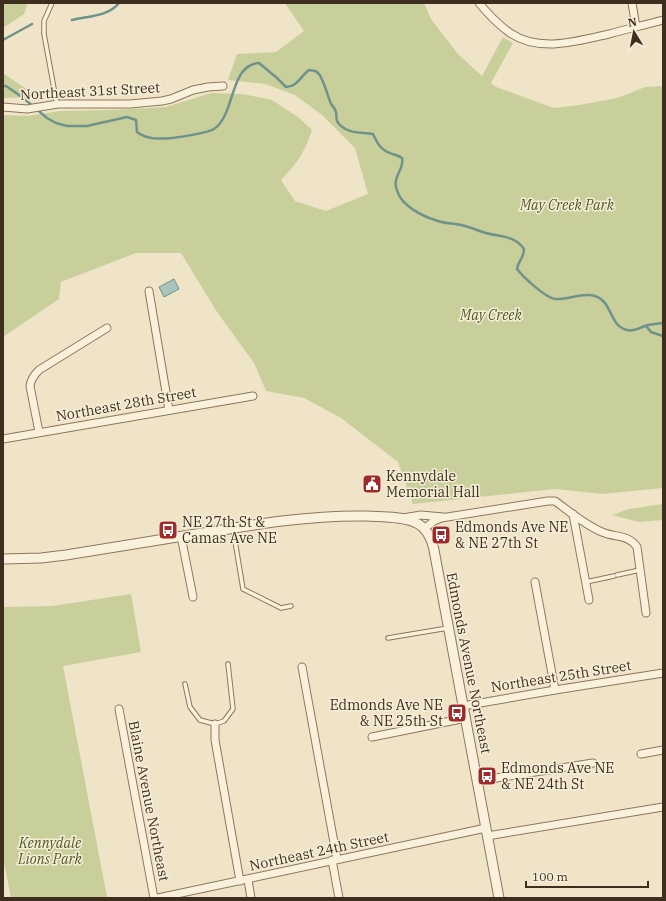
<svg xmlns="http://www.w3.org/2000/svg" width="666" height="901" font-family="'IBM Plex Serif',serif">
<rect width="100%" height="100%" fill="#f0e4c8"/>
<!-- green -->
<g fill="#c9cf9b">
<polygon points="3,3 28,3 24,14 3,28"/>
<path d="M 285,3 L 424,3 L 431,19 L 458,54 L 482,76 L 503,37 L 513,43 L 491,83 L 496,87 L 554,108 L 579,105 L 612,99 L 623,96 L 645,87 L 663,86 L 663,488 L 603,494 L 555,489 L 413,504 L 398,462 L 341,418 L 304,398 L 266,391 L 254,363 L 217,312 L 181,253 L 136,253 L 61,282 L 59,299 L 3,337 L 3,115 L 28,116 L 60,111 L 111,110 L 166,107 L 211,93 L 243,94 L 272,100 L 298,117 L 312,130 C 304,154 298,162 281,180 L 295,201 L 326,211 L 368,194 L 355,148 L 322,115 L 295,95 L 265,84 L 228,80 L 237,54 L 276,52 L 304,31 Z"/>
<polygon points="3,73 38,97 3,98"/>
<polygon points="663,504 663,520 639,522 612,515 629,509"/>
<polygon points="131,594 141,652 63,666 107,897 100,898 11,898 3,858 3,607 52,606"/>
</g>
<!-- water -->
<polygon fill="#a9c4bc" stroke="#6f938a" points="174,279 179,289 164,297 159,287"/>
<g fill="none" stroke-linecap="round" stroke-linejoin="round">
<!-- stream -->
<g stroke="#6f938a" stroke-width="2.5">
<path d="M 72,20 C 87,16 108,17 119,3"/>
<polyline points="3,40 32,24"/>
<path d="M 3,86 L 6,86 L 22,97 L 47,118 L 56,123 L 67,126 L 87,126 L 127,117 L 136,120 L 137,132 C 147,140 160,139 172,138 C 181,137 207,133 214,129 C 236,114 229,65 259,63 L 277,78 L 286,87 C 297,87 301,76 309,70 C 313,71 316,70 318,73 C 323,77 328,97 331,104 C 333,106 335,109 336,112 C 337,118 335,121 341,126 C 350,134 361,132 373,134 C 377,142 380,150 390,153 C 394,155 398,155 402,158 C 405,171 390,176 398,193 C 403,206 422,216 435,220 C 444,224 455,223 465,226 C 472,228 479,231 486,233 C 500,237 514,235 524,249 C 524,259 518,260 517,269 C 523,277 546,298 555,299 C 569,300 581,292 595,296 C 613,302 609,326 627,330 C 633,332 639,328 645,326 C 651,324 657,324 663,323"/>
<polyline points="646,326 651,332 663,336"/>
</g>
<!-- service casing -->
<g stroke="#8d765c" stroke-width="5.5">
<g id="service">
<polyline points="52,3 44,21 44,34 57,105"/>
<polyline points="233,529 243,589 281,608 291,606"/>
<polyline points="617,575 640,570"/>
<polyline points="586,582 614,576"/>
<polyline points="388,638 448,628"/>
<polyline points="185,684 190,707 200,720 215,724 224,721 233,709 228,664"/>
</g>
</g>
<!-- minor casing -->
<g stroke="#8d765c" stroke-width="9">
<g id="minor">
<path d="M 479,3 C 488,14 499,25 510,33 C 540,53 578,41 609,34 C 627,29 645,25 663,20"/>
<polyline points="632,3 636,27"/>
<polyline points="3,107 27,109 58,104 130,104 162,101 171,99 193,90 208,87 223,86"/>
<polyline points="149,291 169,410"/>
<path d="M 39,432 L 30,386 C 31,379 34,375 39,370 L 107,328"/>
<polyline points="3,439 253,396"/>
<polyline points="573,514 589,600"/>
<polyline points="403,518 421,515 443,517"/>
<path d="M 424,529 L 434,521 L 441,518 L 548,501 L 555,501 C 570,512 585,525 602,532 C 616,538 628,534 637,547 L 646,613"/>
<polyline points="181,536 193,597"/>
<polyline points="535,582 555,690"/>
<polyline points="302,667 337,859"/>
<polyline points="463,706 555,690 663,673"/>
<polyline points="119,709 154,898"/>
<polyline points="215,724 215,740 240,881"/>
<polyline points="372,737 466,718"/>
<polyline points="641,754 663,750"/>
<polyline points="477,781 593,763"/>
<polyline points="487,836 663,807"/>
<polyline points="332,860 339,898"/>
<polyline points="248,880 251,898"/>
<polyline points="158,898 486,828"/>
</g>
</g>
<!-- tertiary casing -->
<g stroke="#8d765c" stroke-width="11">
<path id="tertiary" d="M 3,559 L 41,558 L 66,555 C 111,548 157,540 203,533 C 257,524 311,515 366,516 C 380,517 401,516 414,522 C 426,526 432,539 434,550 L 499,898"/>
</g>
<!-- service -->
<use href="#service" stroke="#faf1dc" stroke-width="3.5"/>
<!-- minor -->
<use href="#minor" stroke="#faf1dc" stroke-width="7"/>
<!-- tertiary -->
<use href="#tertiary" stroke="#faf1dc" stroke-width="9"/>
</g>
<!-- icons -->
<defs>
<g id="civic-square" transform="scale(1)"><rect x="-9" y="-9" width="18" height="18" rx="4" fill="#9e2a2b" stroke="#f7eed8"/><path d="M-.6-6.5H3V-4.5H.6V-3L4-1V1h2V6H-6V1h2V-1L-.6-3ZM-1.2 2.5V6h2.4V2.5Z" fill="#fff"/></g>
<g id="bus-square" transform="scale(1)"><rect x="-9" y="-9" width="18" height="18" rx="4" fill="#9e2a2b" stroke="#f7eed8"/><path d="M-5-6H5V4H4V6H2V4H-2V6H-4V4H-5ZM-3.5-4V0h7V-4ZM-3.5 1.2v1.5H-2V1.2ZM2 1.2v1.5H3.5V1.2Z" fill="#fff"/></g>
</defs>
<g fill-rule="evenodd">
<use href="#civic-square" x="372" y="484"/>
<use href="#bus-square" x="168" y="530"/>
<use href="#bus-square" x="441" y="535"/>
<use href="#bus-square" x="457" y="713"/>
<use href="#bus-square" x="487" y="776"/>
</g>
<g text-anchor="middle" stroke-width="3" stroke-linejoin="round" paint-order="stroke">
<!-- street labels -->
<g font-size="14" fill="#3d2e20" stroke="#f7eed8">
<text transform="translate(90 91) rotate(-3)" y="5">Northeast 31st Street</text>
<text transform="translate(126 404) rotate(-10)" y="5">Northeast 28th Street</text>
<text transform="translate(469 663) rotate(79)" y="5">Edmonds Avenue Northeast</text>
<text transform="translate(561 676) rotate(-9)" y="5">Northeast 25th Street</text>
<text transform="translate(149 801) rotate(79)" y="5">Blaine Avenue Northeast</text>
<text transform="translate(319 851) rotate(-12)" y="5">Northeast 24th Street</text>
</g>
<!-- park labels -->
<g font-size="14" font-style="italic" fill="#4d5a26" stroke="#f7eed8">
<text x="567" y="210">May Creek Park</text>
<text x="491" y="320">May Creek</text>
<text x="50" y="848">Kennydale<tspan x="50" dy="16">Lions Park</tspan></text>
</g>
<!-- poi labels -->
<g font-size="14" fill="#3d2e20" stroke="#f7eed8" text-anchor="start">
<text x="386" y="481">Kennydale<tspan x="386" dy="16">Memorial Hall</tspan></text>
<text x="182" y="527">NE 27th St &amp;<tspan x="182" dy="16">Camas Ave NE</tspan></text>
<text x="455" y="532">Edmonds Ave NE<tspan x="455" dy="16">&amp; NE 27th St</tspan></text>
<text x="443" y="710" text-anchor="end">Edmonds Ave NE<tspan x="443" dy="16">&amp; NE 25th St</tspan></text>
<text x="501" y="773">Edmonds Ave NE<tspan x="501" dy="16">&amp; NE 24th St</tspan></text>
</g>
</g>
<!-- border -->
<rect width="666" height="901" fill="none" stroke="#3d2e20" stroke-width="8"/>
<!-- north arrow -->
<g transform="translate(634 32) rotate(350)" stroke="#f7eed8" stroke-width="3" paint-order="stroke">
<path d="M0-3L7 15L0 10L-7 15Z" fill="#3d2e20"/>
<text y="-6" font-size="11" font-weight="bold" text-anchor="middle" fill="#3d2e20">N</text>
</g>
<!-- scale -->
<path d="M526 881v6h122v-6" fill="none" stroke="#3d2e20" stroke-width="2"/>
<text x="532" y="881" font-size="12" fill="#3d2e20" stroke="#f7eed8" stroke-width="3" paint-order="stroke">100 m</text>
</svg>
